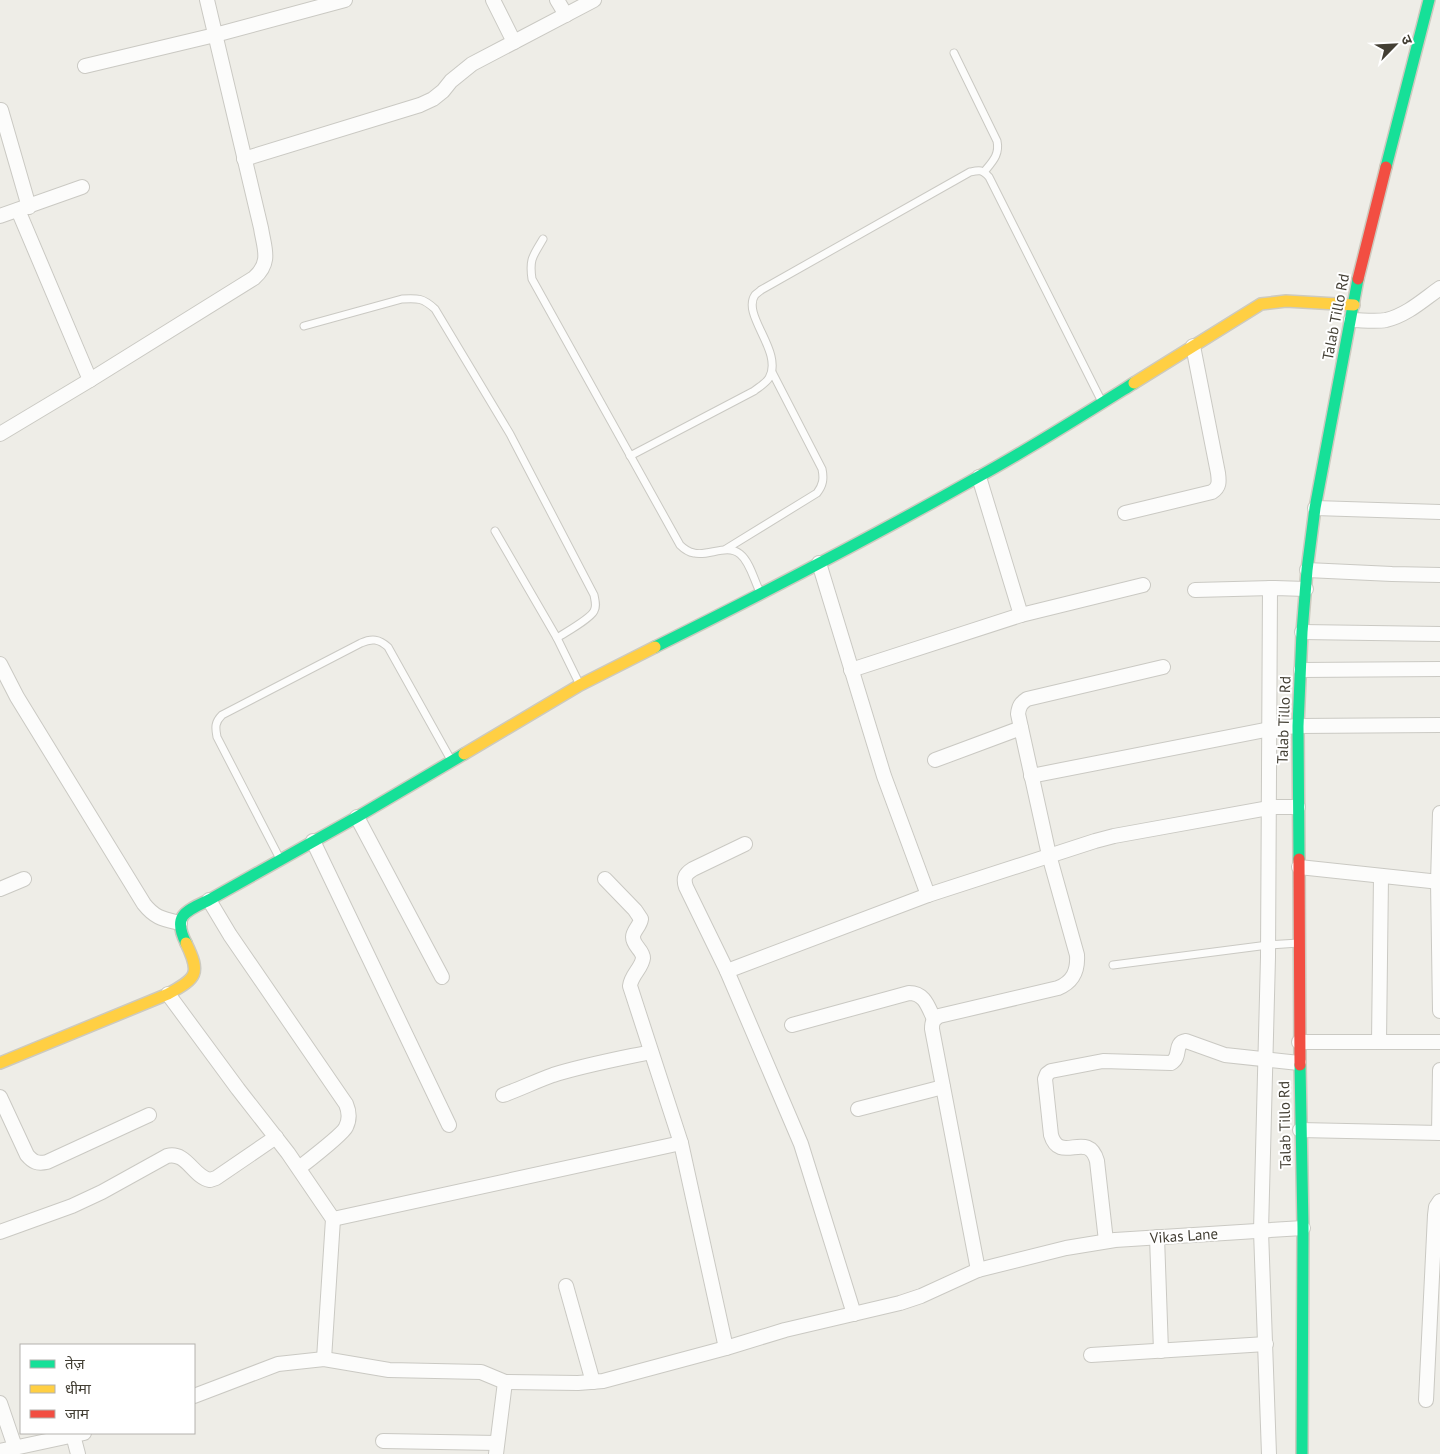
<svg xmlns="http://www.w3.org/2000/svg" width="1440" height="1454" font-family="'PT Sans','Noto Sans Devanagari',sans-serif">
<rect width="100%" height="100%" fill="#eeede7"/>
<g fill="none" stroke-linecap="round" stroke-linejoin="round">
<!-- lane casing -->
<g stroke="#cac9c3" stroke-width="9">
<g id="lane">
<path d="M 954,53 L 997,141 C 1000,155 992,162 984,172"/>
<path d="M 543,239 C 533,256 529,259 532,279 L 680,545 C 684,549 688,552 694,553 C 708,557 727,543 740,554 C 750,562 754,580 760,592"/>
<path d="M 304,326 L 402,299 C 418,298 423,298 435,309 L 510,434 L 594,595 C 595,601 597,606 594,611 C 590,619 566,632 557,638"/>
<path d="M 630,456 L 754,391 C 759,387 766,383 769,378 C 784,352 741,315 755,295 C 757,293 759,292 761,290 L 970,172 C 979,170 982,169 989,177 L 1101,400"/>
<polyline points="495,531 557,638 579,683"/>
<path d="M 726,549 L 817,493 C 823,485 824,479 822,469 L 772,372"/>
<path d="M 279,857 L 217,737 C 215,727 215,722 222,715 L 361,643 C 372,638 379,639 388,647 L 451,760"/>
<polyline points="1113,965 1268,945 1299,943"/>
</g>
</g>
<!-- street casing -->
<g stroke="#cac9c3" stroke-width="16">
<g id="street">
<polyline points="493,0 514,42"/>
<polyline points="557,0 566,15"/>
<polyline points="85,66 215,35 345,0"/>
<polyline points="1,110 29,207"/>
<polyline points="244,159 420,105 433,99 443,91 451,81 472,64 594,0"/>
<polyline points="18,210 90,380"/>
<polyline points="0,216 82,187"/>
<path d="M 1351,320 C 1362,320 1375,322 1386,320 C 1407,315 1423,300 1440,288"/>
<path d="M 0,434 L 90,380 L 254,278 C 272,262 264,248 261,228 L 207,0"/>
<polyline points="979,477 1021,615"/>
<polyline points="1315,508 1440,512"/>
<path d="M 1125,513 L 1212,492 C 1220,487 1219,481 1218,473 L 1193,346"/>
<polyline points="819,563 884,776 928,895"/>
<polyline points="1307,570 1392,574 1440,575"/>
<polyline points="1195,590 1275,588 1306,589"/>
<polyline points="1302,632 1440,634"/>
<path d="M 0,664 L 17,697 L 144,904 C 155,918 163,919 180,923"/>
<polyline points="851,670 1021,615 1143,585"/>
<polyline points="1301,670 1440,669"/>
<polyline points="935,760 1021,728"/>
<polyline points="1031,776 1275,728 1298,726 1440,725"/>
<polyline points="1440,813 1438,882 1440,1011"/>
<polyline points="357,817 442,977"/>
<polyline points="313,841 449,1125"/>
<path d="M 745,844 L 693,869 C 685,874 683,878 686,887 L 727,971 L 801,1144 L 854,1314"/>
<polyline points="1299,867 1440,882"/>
<path d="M 605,879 L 635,910 L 641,919 C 640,926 633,931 633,937 C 633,946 643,950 643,958 C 642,968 631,975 630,986 L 681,1143 L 726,1348"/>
<polyline points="0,889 24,879"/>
<path d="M 209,900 L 230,935 L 346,1104 C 349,1111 350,1119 346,1127 C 343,1134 308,1161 299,1168"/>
<polyline points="727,971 928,895 1095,841 1114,836 1274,807 1298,807"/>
<polyline points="168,994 238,1089 288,1153 333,1219 324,1359"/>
<path d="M 792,1025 L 909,993 C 925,993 928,1007 934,1019"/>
<polyline points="1299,1042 1440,1042"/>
<polyline points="1379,1042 1381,876"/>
<path d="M 503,1095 C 520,1089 536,1081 553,1075 C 585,1065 618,1059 651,1052"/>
<path d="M 0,1097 L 27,1155 C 33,1162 37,1164 47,1162 L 149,1115"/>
<polyline points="858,1109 943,1087"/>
<polyline points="1300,1130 1440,1133"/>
<polyline points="1439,1133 1440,1070"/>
<polyline points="333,1219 681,1143"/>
<path d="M 0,1232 L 72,1206 L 102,1192 L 167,1156 C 187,1151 193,1177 210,1180 L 216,1178 L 276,1137"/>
<polyline points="1157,1237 1161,1351"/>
<path d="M 1106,1241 L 1097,1161 C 1088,1129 1060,1165 1051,1135 L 1045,1079 L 1047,1074 L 1051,1071 L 1103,1061 L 1171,1063 C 1182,1057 1173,1043 1186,1041 L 1225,1055 L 1299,1063"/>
<path d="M 978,1270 L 932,1029 C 932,1022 933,1020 939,1016 L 1058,988 C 1073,982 1078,971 1077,955 L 1049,855 L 1018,714 C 1019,706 1021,703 1027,699 L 1163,667"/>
<polyline points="566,1286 593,1382"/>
<polyline points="1091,1355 1266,1344"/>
<polyline points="194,1396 278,1364 324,1359 389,1370 481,1372 505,1382 578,1383 603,1381 726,1348 785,1330 900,1303 921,1296 978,1270 1066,1248 1115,1240 1303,1228"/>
<polyline points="1426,1400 1435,1215 1436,1207 1440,1201"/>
<polyline points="0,1403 15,1447"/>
<polyline points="73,1435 78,1454"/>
<polyline points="383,1441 497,1443"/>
<polyline points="0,1451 84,1433"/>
<polyline points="496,1454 505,1382"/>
<polyline points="1269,1454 1261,1231 1268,957 1270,588"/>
</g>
</g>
<!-- fast casing -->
<g stroke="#cdcabf" stroke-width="14">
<g id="fast">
<polyline points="1386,167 1429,0"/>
<path d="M 655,647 C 764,593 872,537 978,477 C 1031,448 1083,415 1134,383"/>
<polyline points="1299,859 1298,726 1302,632 1307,570 1315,508 1358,279"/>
<path d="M 186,943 C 172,915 186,911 209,900 L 357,817 L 464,754"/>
<polyline points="1300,1065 1303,1228 1302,1454"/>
</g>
</g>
<!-- slow casing -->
<g stroke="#cdcabf" stroke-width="14">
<g id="slow">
<polyline points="1134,383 1261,304 1286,301 1354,305"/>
<polyline points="464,754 580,685 655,647"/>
<path d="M 0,1063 L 168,994 C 197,978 201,974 186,943"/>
</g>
</g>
<!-- jam casing -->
<g stroke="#cdcabf" stroke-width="14">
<g id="jam">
<polyline points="1358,279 1386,167"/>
<polyline points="1299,859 1300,1065"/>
</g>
</g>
<!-- lane -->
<use href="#lane" stroke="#fcfcfb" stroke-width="7"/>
<!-- street -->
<use href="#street" stroke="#fcfcfb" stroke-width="14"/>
<!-- fast -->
<use href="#fast" stroke="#16e098" stroke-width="11"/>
<!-- slow -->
<use href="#slow" stroke="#ffcf43" stroke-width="11"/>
<!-- jam -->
<use href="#jam" stroke="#f24e42" stroke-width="11"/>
</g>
<g text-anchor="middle" stroke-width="4" stroke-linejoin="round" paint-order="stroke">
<!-- street labels -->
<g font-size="15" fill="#433f34" stroke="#fff">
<text transform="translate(1336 317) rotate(-79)" y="5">Talab Tillo Rd</text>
<text transform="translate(1284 720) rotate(-88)" y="5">Talab Tillo Rd</text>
<text transform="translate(1285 1125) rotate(-91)" y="5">Talab Tillo Rd</text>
<text transform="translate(1184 1236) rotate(-4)" y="5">Vikas Lane</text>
</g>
</g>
<!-- legend -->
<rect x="20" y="1344" width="175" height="90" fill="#ffffff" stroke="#b4b2ae"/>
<rect x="30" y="1360" width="25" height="8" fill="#16e098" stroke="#b4b2ae"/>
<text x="65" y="1369" font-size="15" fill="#433f34">तेज़</text>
<rect x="30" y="1385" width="25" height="8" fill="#ffcf43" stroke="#b4b2ae"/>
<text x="65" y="1394" font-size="15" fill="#433f34">धीमा</text>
<rect x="30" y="1410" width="25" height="8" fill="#f24e42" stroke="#b4b2ae"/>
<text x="65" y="1419" font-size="15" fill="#433f34">जाम</text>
<!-- north arrow -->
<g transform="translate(1395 45) rotate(66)" stroke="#ffffff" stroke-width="4" paint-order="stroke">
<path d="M0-4L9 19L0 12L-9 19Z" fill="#433f34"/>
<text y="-8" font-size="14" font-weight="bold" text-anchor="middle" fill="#433f34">उ</text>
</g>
</svg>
